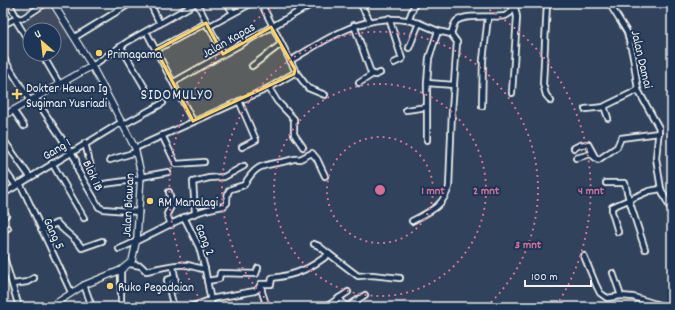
<svg xmlns="http://www.w3.org/2000/svg" width="675" height="310" font-family="Dekko,sans-serif">
<rect width="100%" height="100%" fill="#31425d"/>
<filter id="ink" filterUnits="userSpaceOnUse"><feTurbulence type="fractalNoise" baseFrequency=".025" numOctaves="2"/><feDisplacementMap in="SourceGraphic" scale="8" xChannelSelector="R" yChannelSelector="G"/><feConvolveMatrix kernelMatrix="1 2 1 2 8 2 1 2 1" color-interpolation-filters="sRGB"/></filter>
<g filter="url(#ink)">
<!-- built -->
<polygon fill="#3f4b61" points="49,3 70,37 54,48 54,30 30,31 23,20"/>
<g fill="none" stroke-linecap="round" stroke-linejoin="round">
<!-- minor casing -->
<g stroke="#f4f1e8" stroke-width="8">
<g id="minor">
<polyline points="9,3 17,18"/>
<polyline points="150,3 160,24"/>
<polyline points="197,3 223,54"/>
<polyline points="227,3 233,13"/>
<polyline points="261,3 296,72 308,88 325,95"/>
<polyline points="360,3 370,21"/>
<polyline points="547,3 543,84 546,95 551,101"/>
<polyline points="609,3 627,32 633,56 638,90 659,128 656,158 661,189 672,212"/>
<polyline points="389,18 402,59 394,63"/>
<polyline points="15,19 26,37 30,40"/>
<polyline points="409,19 415,3"/>
<polyline points="3,25 15,19 23,18 46,3"/>
<polyline points="354,25 371,73 375,75 380,73"/>
<polyline points="208,27 252,3"/>
<polyline points="148,35 193,121"/>
<polyline points="75,37 131,3"/>
<polyline points="121,47 148,93"/>
<polyline points="409,48 419,23 438,31 451,34"/>
<polyline points="156,50 206,23"/>
<polyline points="42,54 60,85"/>
<polyline points="3,57 30,101"/>
<path d="M 290,61 C 330,37 371,8 419,23"/>
<polyline points="92,66 127,42 196,3"/>
<polyline points="252,66 281,44"/>
<polyline points="174,82 314,3"/>
<polyline points="359,83 373,74"/>
<polyline points="427,83 454,85"/>
<polyline points="269,88 277,101 294,119 294,134 303,147"/>
<polyline points="512,93 517,17 515,7"/>
<polyline points="35,98 76,160 78,171 99,207 103,209 139,212"/>
<polyline points="239,101 256,140 242,147"/>
<polyline points="482,106 483,60 488,17"/>
<polyline points="585,109 605,107"/>
<polyline points="13,110 24,126"/>
<polyline points="406,110 427,107"/>
<polyline points="608,118 605,109 605,106 638,90"/>
<polyline points="123,125 163,103"/>
<polyline points="162,135 176,164 204,162"/>
<polyline points="3,139 30,177"/>
<polyline points="427,140 427,83 429,58 438,31"/>
<polyline points="85,143 92,171"/>
<polyline points="135,148 269,88 296,72"/>
<polyline points="574,148 580,145 588,144 594,155"/>
<polyline points="576,158 591,154 598,160 617,147 621,138 659,133"/>
<polyline points="110,160 136,152"/>
<polyline points="52,163 84,218"/>
<polyline points="3,168 16,186"/>
<polyline points="141,177 168,172"/>
<polyline points="20,183 71,292"/>
<polyline points="606,183 625,183 629,200 645,249"/>
<polyline points="104,184 141,179"/>
<polyline points="169,192 172,205 167,214 171,225"/>
<polyline points="3,194 122,122"/>
<polyline points="195,212 193,182 209,178 224,177 244,166"/>
<polyline points="3,217 6,215"/>
<polyline points="184,217 199,247 205,269 212,307"/>
<path d="M 412,221 C 430,211 442,208 449,187 L 452,111 L 457,42 L 451,34 C 453,30 453,22 458,20 C 468,14 493,18 505,16 L 510,13 L 516,3"/>
<polyline points="3,230 8,228"/>
<path d="M 41,230 L 57,223 C 65,233 75,237 82,248 L 102,241"/>
<polyline points="618,232 612,212 612,207 649,191 661,189"/>
<path d="M 119,249 C 154,235 186,211 224,206 L 227,203 C 227,186 230,190 244,185 C 256,165 261,166 282,162 C 289,161 293,158 300,159 L 312,153 L 317,159 L 325,176"/>
<polyline points="3,254 19,307"/>
<polyline points="329,254 358,276 372,275 400,278"/>
<polyline points="584,256 596,285 600,293 607,298 621,296"/>
<path d="M 130,264 L 141,266 L 146,271 C 158,269 174,263 187,265 C 194,266 198,269 205,269"/>
<polyline points="173,266 177,289"/>
<polyline points="121,270 121,307"/>
<polyline points="613,273 621,296 633,297 666,307"/>
<polyline points="207,281 219,279 220,273 256,274 258,268"/>
<polyline points="13,284 27,282 34,278"/>
<polyline points="261,284 262,292 267,307"/>
<polyline points="84,285 92,307"/>
<polyline points="339,298 346,307"/>
<path d="M 210,299 L 255,291 L 258,289 L 261,284 L 271,284 L 272,278 C 296,275 310,269 329,254 L 319,246 L 314,244"/>
<polyline points="173,304 167,280 175,277"/>
<polyline points="129,307 135,305"/>
<polyline points="190,307 210,300"/>
<polyline points="326,307 348,292"/>
<polyline points="347,307 365,295"/>
</g>
</g>
<!-- tertiary casing -->
<g stroke="#f4f1e8" stroke-width="8">
<g id="tertiary">
<polyline points="3,116 92,66"/>
<polyline points="50,307 84,285 121,270 132,261 137,238 141,174 135,148 123,125 92,66 53,3"/>
</g>
</g>
<!-- minor -->
<use href="#minor" stroke="#1d3557" stroke-width="4.5"/>
<!-- tertiary -->
<use href="#tertiary" stroke="#1d3557" stroke-width="5.5"/>
</g>
</g>
<!-- marked area -->
<path fill="#ffd166" fill-opacity="0.2" stroke="#ffd166" stroke-width="3" stroke-linejoin="round" d="M 206,23 L 223,54 L 271,27 L 295,69 L 294,74 L 193,121 L 156,50 Z"/>
<!-- distance rings -->
<g fill="none" stroke="#d66f93" stroke-width="2" stroke-dasharray="2 4">
<circle cx="380" cy="190" r="53"/>
<circle cx="380" cy="190" r="106"/>
<path d="M273 306A158 158 0 1 1 487 306"/>
<path d="M204 306A211 211 0 0 1 281 4M479 4A211 211 0 0 1 556 306"/>
</g>
<!-- markers -->
<g fill="#ffd166" stroke="#1d3557" stroke-width="1.5">
<circle cx="99" cy="53" r="4"/>
<path d="M15 88h4v4h4v4h-4v4h-4v-4h-4v-4h4z"/>
<circle cx="150" cy="201" r="4"/>
<circle cx="110" cy="286" r="4"/>
</g>
<g text-anchor="middle" stroke-width="4" stroke-linejoin="round" paint-order="stroke">
<!-- street labels -->
<g font-size="13" fill="#f4f1e8" stroke="#1d3557">
<text transform="translate(228 39) rotate(-30)" y="5">Jalan Kapas</text>
<text transform="translate(643 59) rotate(77)" y="5">Jalan Damai</text>
<text transform="translate(56 148) rotate(-31)" y="5">Gang 1</text>
<text transform="translate(94 175) rotate(65)" y="5">Blok 1B</text>
<text transform="translate(127 205) rotate(-87)" y="5">Jalan Biawan</text>
<text transform="translate(55 233) rotate(65)" y="5">Gang 5</text>
<text transform="translate(206 239) rotate(68)" y="5">Gang 2</text>
</g>
<!-- poi labels -->
<g font-size="13" fill="#f4f1e8" stroke="#1d3557" text-anchor="start">
<text x="107" y="58">Primagama</text>
<text x="26" y="92">Dokter Hewan Ig<tspan x="26" dy="15">Sugiman Yusriadi</tspan></text>
<text x="158" y="206">RM Manalagi</text>
<text x="118" y="291">Ruko Pegadaian</text>
</g>
<!-- quarter labels -->
<g font-size="15" letter-spacing="1" fill="#f4f1e8" stroke="#1d3557">
<text x="177" y="99">SIDOMULYO</text>
</g>
</g>
<circle cx="380" cy="190" r="6" fill="#d66f93" stroke="#1d3557" stroke-width="2"/>
<g font-size="12" text-anchor="middle" font-weight="bold" fill="#d66f93" stroke="#1d3557" stroke-width="4" stroke-linejoin="round" paint-order="stroke">
<text x="433" y="194">1 mnt</text>
<text x="486" y="194">2 mnt</text>
<text x="591" y="194">4 mnt</text>
<text x="528" y="248">3 mnt</text>
</g>
<!-- margin -->
<rect width="675" height="310" fill="none" stroke="#1d3557" stroke-width="16"/>
<rect x="8" y="8" width="659" height="294" fill="none" stroke="#f4f1e8" stroke-width="1.5" filter="url(#ink)"/>
<!-- north arrow -->
<g transform="translate(42 42) rotate(332)"><circle r="19" fill="#1d3557" stroke="#738091"/>
<path d="M0-3L7 15L0 10L-7 15Z" fill="#ffd166"/>
<text y="-6" font-size="11" font-weight="bold" text-anchor="middle" fill="#f4f1e8">U</text>
</g>
<!-- scale -->
<path d="M525 280v6h66v-6" fill="none" stroke="#f4f1e8" stroke-width="2"/>
<text x="531" y="280" font-size="12" fill="#f4f1e8" stroke="#1d3557" stroke-width="3" paint-order="stroke">100 m</text>
</svg>
